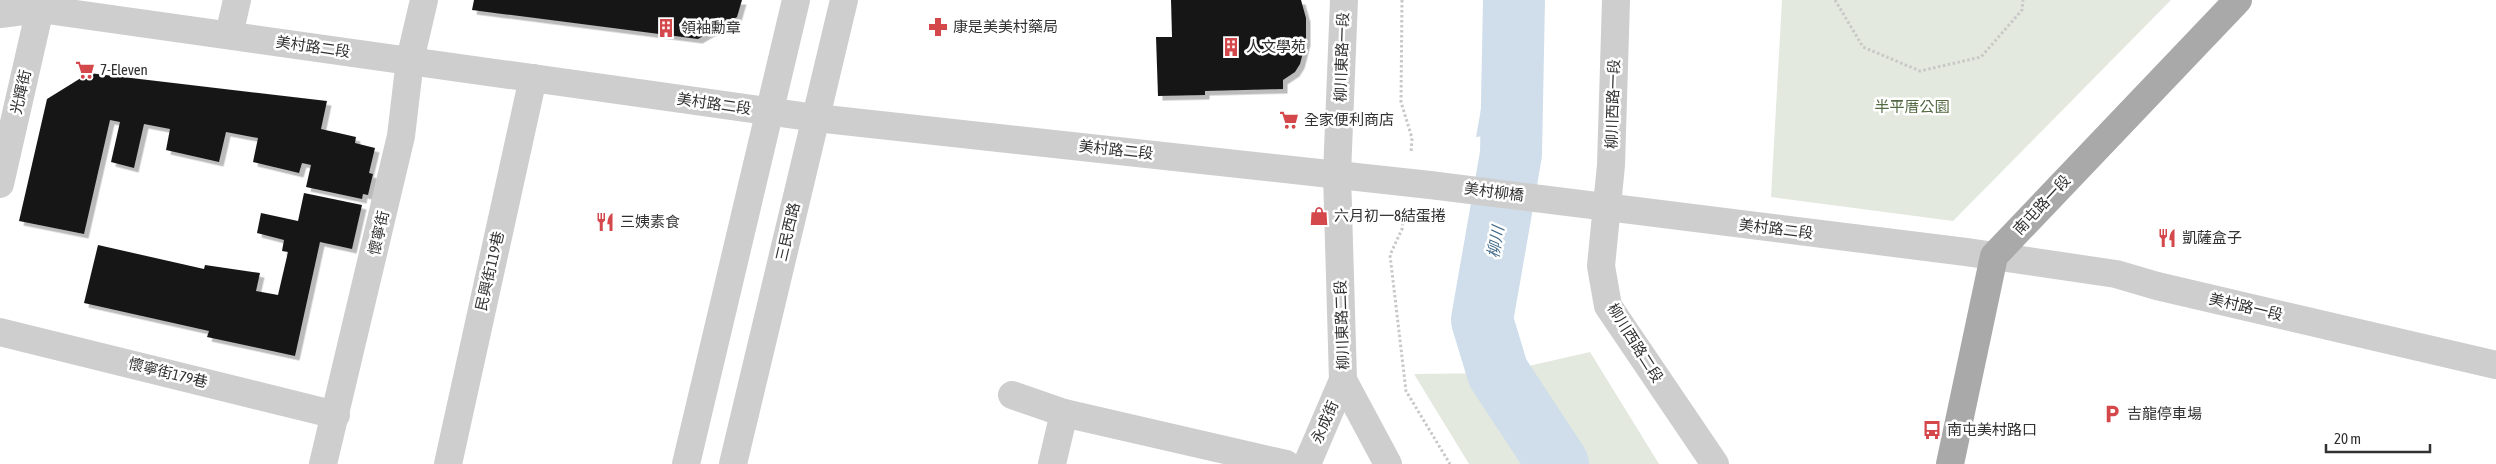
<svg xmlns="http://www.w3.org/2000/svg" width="2496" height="464" font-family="'Asap Condensed','Noto Sans TC',sans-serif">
<defs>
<filter id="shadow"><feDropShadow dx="4.5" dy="4.5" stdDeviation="0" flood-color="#0004"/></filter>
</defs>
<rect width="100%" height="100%" fill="#fff"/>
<!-- green -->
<g fill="#e3e9de">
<polygon points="1782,0 2171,0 1953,221 1771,197"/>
<polygon points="1590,352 1659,464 1469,464 1414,374 1498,373"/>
</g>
<!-- water -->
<polygon fill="#cfdeea" points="1503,0 1531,0 1532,32 1526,131 1476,137 1489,64 1502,25"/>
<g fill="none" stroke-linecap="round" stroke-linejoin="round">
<!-- river -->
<polyline stroke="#cfdeea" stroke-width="62" points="1514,0 1511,154 1482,320 1498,373 1558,464"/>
</g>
<!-- building -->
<g fill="#181818" filter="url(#shadow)">
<polygon points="474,0 742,0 737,17 698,39 472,10"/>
<polygon points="1171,0 1301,0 1306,18 1306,41 1300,64 1295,72 1283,80 1283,89 1205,91 1205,95 1158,96 1156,37 1172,37"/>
<polygon points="89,73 327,101 321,129 356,137 355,143 375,148 369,173 373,174 368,195 363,194 362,199 306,187 311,165 302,163 299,173 253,162 258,138 226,132 219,162 166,150 170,129 144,124 134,168 111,162 120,122 110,120 84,234 19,221 47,99"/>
<polygon points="304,193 362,205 352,249 320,242 295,356 207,337 209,331 84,303 98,245 204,269 205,265 260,273 256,291 278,295 288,252 282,251 284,240 257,233 261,213 298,221"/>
</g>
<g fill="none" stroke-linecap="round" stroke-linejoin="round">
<!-- path -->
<g stroke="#c8c8c8" stroke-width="3" stroke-dasharray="2.5 2.5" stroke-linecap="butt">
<polyline points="1402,0 1401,102 1412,138 1411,153"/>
<polyline points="1835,0 1863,47 1920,71 1981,57 2022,10 2023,0"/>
<polyline points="1404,213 1402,229 1390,255 1406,391 1450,464"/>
</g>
<!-- minor -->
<g stroke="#cecece" stroke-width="28">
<polyline points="1344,0 1337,174 1343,380 1388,464"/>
<polyline points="1616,0 1611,165 1601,266 1608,306 1715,464"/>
<polyline points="0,14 40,9 816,118 1430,185 1966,252 2116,274 2157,286 2496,365"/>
<polyline points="229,35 237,0"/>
<polyline points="0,184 42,0"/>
<polyline points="0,332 336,415"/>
<polyline points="1012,395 1064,413 1286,464"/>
<polyline points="323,464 401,136 410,60 424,0"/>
<polyline points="448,464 533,78"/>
<polyline points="686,464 796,0"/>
<polyline points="733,464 844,0"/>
<polyline points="1052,464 1064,413"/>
<polyline points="1307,464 1343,380"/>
</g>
<!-- major -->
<polyline stroke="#a9a9a9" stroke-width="28" points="1950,464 1994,256 2238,0"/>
</g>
<!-- icons -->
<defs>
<g id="pharmacy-bare" transform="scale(1.5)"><path d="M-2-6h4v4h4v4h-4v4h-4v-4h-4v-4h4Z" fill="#d4474a" stroke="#fff" stroke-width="2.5" paint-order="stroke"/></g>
<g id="building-bare" transform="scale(1.5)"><path d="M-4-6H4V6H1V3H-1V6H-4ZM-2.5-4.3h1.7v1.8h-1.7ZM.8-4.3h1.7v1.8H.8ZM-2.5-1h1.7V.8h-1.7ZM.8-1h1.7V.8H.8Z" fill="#d4474a" stroke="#fff" stroke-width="2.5" paint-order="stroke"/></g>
<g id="supermarket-bare" transform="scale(1.5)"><path d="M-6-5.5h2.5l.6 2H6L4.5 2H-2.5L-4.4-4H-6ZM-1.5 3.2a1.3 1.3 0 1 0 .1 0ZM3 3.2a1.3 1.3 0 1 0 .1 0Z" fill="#d4474a" stroke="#fff" stroke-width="2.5" paint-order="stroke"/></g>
<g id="shop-bare" transform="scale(1.5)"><path d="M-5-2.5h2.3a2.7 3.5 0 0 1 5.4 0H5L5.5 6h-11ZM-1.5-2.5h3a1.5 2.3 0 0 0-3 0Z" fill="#d4474a" stroke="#fff" stroke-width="2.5" paint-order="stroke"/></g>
<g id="restaurant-bare" transform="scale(1.5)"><path d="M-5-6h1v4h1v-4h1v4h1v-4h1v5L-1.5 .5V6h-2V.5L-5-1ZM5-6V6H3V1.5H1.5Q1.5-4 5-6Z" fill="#d4474a" stroke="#fff" stroke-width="2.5" paint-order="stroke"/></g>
<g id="parking-bare" transform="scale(1.5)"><path d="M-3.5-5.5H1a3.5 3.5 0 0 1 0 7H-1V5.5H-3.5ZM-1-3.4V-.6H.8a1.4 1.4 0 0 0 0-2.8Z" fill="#d4474a" stroke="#fff" stroke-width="2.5" paint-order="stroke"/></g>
<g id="bus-bare" transform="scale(1.5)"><path d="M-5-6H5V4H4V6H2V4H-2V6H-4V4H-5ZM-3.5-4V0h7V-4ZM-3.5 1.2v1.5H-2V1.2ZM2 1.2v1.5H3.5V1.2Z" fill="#d4474a" stroke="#fff" stroke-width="2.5" paint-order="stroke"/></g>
</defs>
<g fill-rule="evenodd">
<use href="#pharmacy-bare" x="938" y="27"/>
<use href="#building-bare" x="666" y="28"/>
<use href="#building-bare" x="1231" y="47"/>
<use href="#supermarket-bare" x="85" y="70"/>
<use href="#supermarket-bare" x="1289" y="120"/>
<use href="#shop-bare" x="1319" y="216"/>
<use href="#restaurant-bare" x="605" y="222"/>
<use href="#restaurant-bare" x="2167" y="238"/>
<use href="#parking-bare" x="2112" y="414"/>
<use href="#bus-bare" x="1932" y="430"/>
</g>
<g text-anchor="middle" stroke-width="5" stroke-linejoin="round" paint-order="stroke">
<!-- poi labels -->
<g font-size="15" fill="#313131" stroke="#fff" text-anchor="start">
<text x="953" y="32">康是美美村藥局</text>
<text x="681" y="33">領袖勳章</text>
<text x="1246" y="52">人文學苑</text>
<text x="100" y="75">7-Eleven</text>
<text x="1304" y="125">全家便利商店</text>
<text x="1334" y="221">六月初一8結蛋捲</text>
<text x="620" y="227">三姨素食</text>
<text x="2182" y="243">凱薩盒子</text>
<text x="2127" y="419">吉龍停車場</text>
<text x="1947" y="435">南屯美村路口</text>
</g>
<!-- street labels -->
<g font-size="15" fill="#313131" stroke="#fff">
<text transform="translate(313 47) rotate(8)" y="5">美村路二段</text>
<text transform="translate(1342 57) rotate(-88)" y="5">柳川東路一段</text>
<text transform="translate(21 92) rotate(-77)" y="5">光輝街</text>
<text transform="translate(714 104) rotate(8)" y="5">美村路二段</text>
<text transform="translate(1613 104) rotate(-88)" y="5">柳川西路一段</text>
<text transform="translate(1116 150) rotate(6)" y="5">美村路二段</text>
<text transform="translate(1494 192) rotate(7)" y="5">美村柳橋</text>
<text transform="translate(2042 205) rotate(-47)" y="5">南屯路一段</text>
<text transform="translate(1776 229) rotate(7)" y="5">美村路二段</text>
<text transform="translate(788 232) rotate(-77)" y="5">三民西路</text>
<text transform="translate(379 233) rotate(-77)" y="5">懷寧街</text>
<text transform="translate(490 271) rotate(-77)" y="5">民興街119巷</text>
<text transform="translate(2246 307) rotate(13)" y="5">美村路一段</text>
<text transform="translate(1342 325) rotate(-92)" y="5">柳川東路二段</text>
<text transform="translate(1635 343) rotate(58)" y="5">柳川西路二段</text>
<text transform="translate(168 373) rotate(14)" y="5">懷寧街179巷</text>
<text transform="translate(1325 422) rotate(-66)" y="5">永成街</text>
</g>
<!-- park labels -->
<g font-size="15" fill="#526942" stroke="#fff">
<text x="1912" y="112">半平厝公園</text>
</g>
<!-- water labels -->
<g font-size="16" font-style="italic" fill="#466d8b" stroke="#fff">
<text transform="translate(1495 242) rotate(-80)" y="6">柳川</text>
</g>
</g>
<!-- scale -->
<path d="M2326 444v8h104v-8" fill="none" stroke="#313131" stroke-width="2.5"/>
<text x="2334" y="444" font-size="15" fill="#313131" stroke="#ffffff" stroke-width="4" paint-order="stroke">20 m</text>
</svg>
